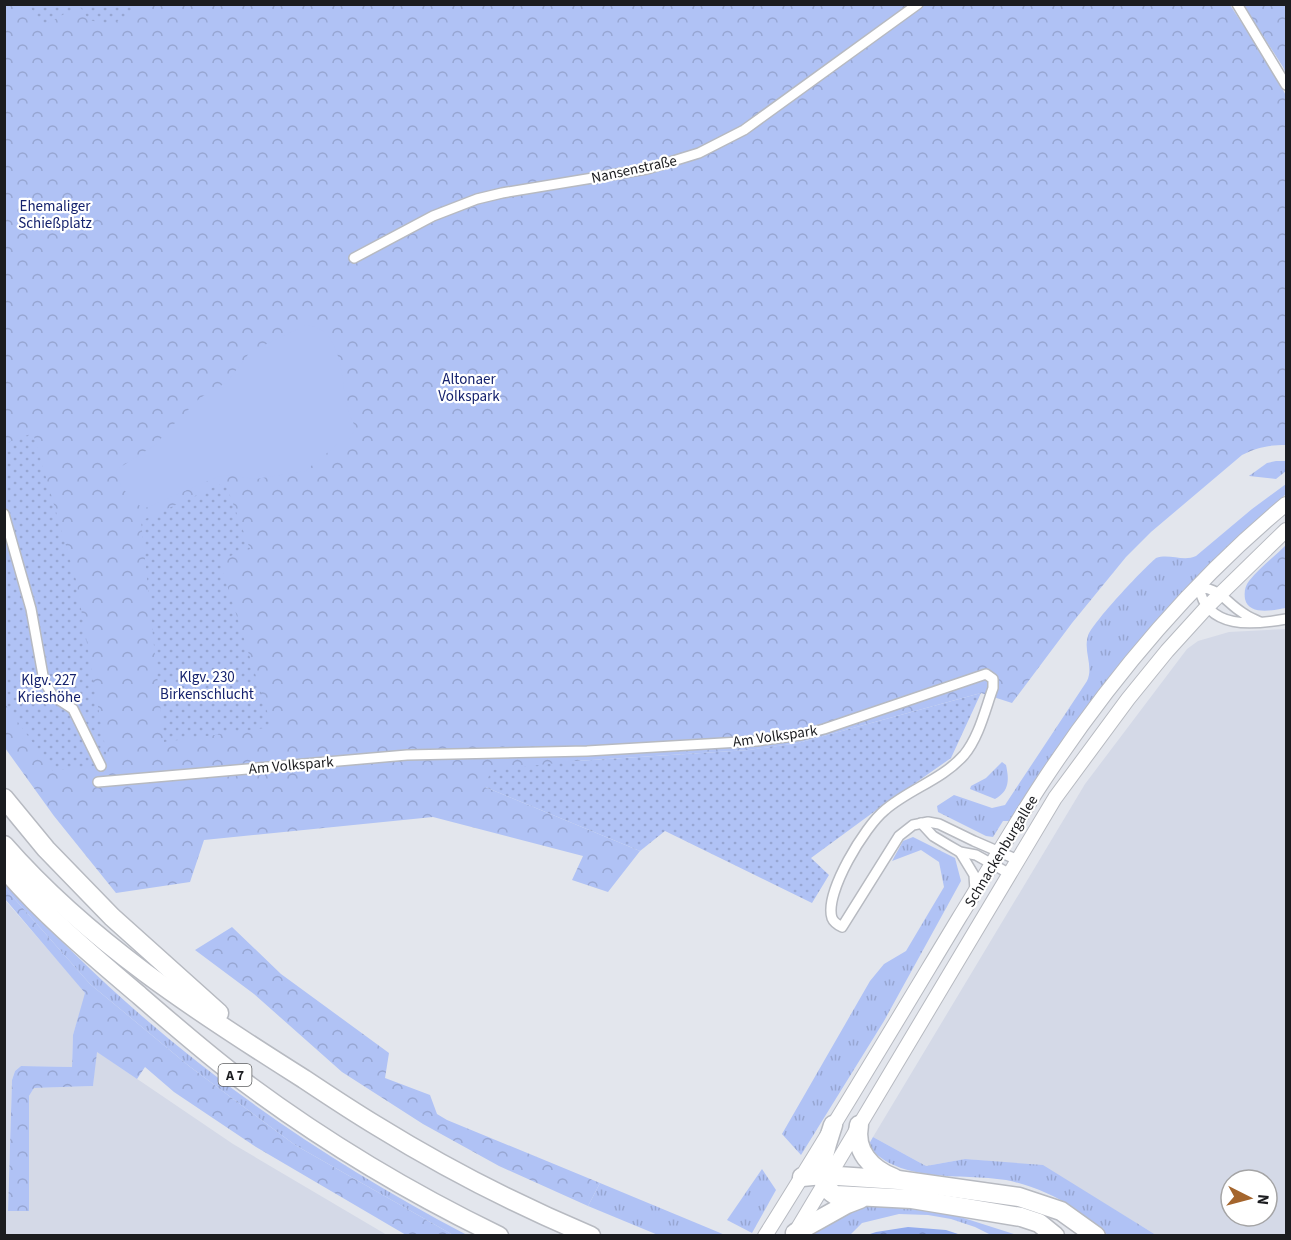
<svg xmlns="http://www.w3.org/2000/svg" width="1291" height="1240" font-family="'Source Sans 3',sans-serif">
<defs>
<pattern id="grass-tufts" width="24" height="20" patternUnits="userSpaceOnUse" patternTransform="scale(1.5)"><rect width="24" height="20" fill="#b0c2f5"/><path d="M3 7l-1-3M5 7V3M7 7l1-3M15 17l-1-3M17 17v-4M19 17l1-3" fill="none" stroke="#97a6d2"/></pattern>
<pattern id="forest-crowns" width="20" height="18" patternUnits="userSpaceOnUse" patternTransform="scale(1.5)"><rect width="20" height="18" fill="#b0c2f5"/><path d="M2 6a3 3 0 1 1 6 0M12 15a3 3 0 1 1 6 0" fill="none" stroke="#97a6d2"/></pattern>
<pattern id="garden-dots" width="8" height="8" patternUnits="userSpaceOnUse" patternTransform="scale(1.5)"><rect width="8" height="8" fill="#b0c2f5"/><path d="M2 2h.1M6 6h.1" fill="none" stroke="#97a6d2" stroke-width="1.8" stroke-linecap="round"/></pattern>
<pattern id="water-ripples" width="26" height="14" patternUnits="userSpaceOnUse" patternTransform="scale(1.5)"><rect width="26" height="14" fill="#94acee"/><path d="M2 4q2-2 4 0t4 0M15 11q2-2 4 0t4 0" fill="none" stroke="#7f93cc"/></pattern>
</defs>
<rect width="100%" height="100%" fill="#e3e6ed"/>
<!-- built -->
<g fill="#d4d9e7" fill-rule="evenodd">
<path d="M 1286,629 L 1286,1235 L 1156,1235 L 1043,1166 L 965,1159 L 926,1166 L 873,1137 L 1085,784 L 1187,649 L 1198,641 L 1229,632 ZM 1231,1180 L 1267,1180 L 1267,1216 L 1231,1216 Z"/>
<polygon points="4,899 86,993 73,1035 72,1067 21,1066 15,1071 12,1080 8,1211 29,1211 29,1096 34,1088 93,1086 96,1051 233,1144 387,1235 5,1235"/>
</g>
<!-- grass -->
<g fill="url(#grass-tufts)">
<polygon points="1276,461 1286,461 1286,471 1276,479 1249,476 1267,463"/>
<path d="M 1286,484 L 1286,494 L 1226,549 L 1011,821 L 1003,821 L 993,837 L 986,836 L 938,812 L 937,806 L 954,795 L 992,808 L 1005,805 L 1087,681 C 1094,666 1083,651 1088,636 C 1092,623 1143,569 1156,558 C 1169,553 1183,562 1196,556 L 1252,509 Z"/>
<path d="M 1002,762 L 1006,765 C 1009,779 1010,791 995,799 L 970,789 L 971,786 L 986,778 Z"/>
<polygon points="913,837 955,858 961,881 884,1021 801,1155 782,1134 870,981 884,964 906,951 944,887 939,862 921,850 892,861 903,841"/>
<path d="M 4,880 C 139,1031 289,1141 467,1235 L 453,1235 L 295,1145 L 189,1066 L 90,984 L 5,888 Z"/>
<path d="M 873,1137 L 926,1166 L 965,1159 L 1043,1165 L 1156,1235 C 1142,1235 1124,1238 1110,1235 C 1100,1233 1083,1214 1074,1208 C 1054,1195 1030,1185 1006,1180 C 961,1173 900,1184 868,1146 Z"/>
<polygon points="762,1169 776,1190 752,1233 727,1220"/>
<polygon points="600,1183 718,1232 725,1235 658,1235 588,1206"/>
<polygon points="887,1203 948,1213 1017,1235 991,1235 975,1227 951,1219 928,1215 899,1214 862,1223 850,1235 811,1236 816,1226 859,1208"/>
</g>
<!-- forest -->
<g fill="url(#forest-crowns)">
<path d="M 5,5 L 1230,5 L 1275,73 L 1286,96 L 1286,445 C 1269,445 1257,447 1242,455 L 1151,532 L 1126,557 L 1072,623 L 1012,703 L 981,693 L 798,743 L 749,750 L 576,761 L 485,787 L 640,851 L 608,892 L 572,880 L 583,856 L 433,817 L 204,840 L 190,882 L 116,893 L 54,816 L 5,748 Z"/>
<polygon points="1243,5 1286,5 1286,74 1283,67"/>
<path d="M 1286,545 L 1286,608 C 1274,610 1249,616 1245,599 C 1244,592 1245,586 1249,581 C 1259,568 1274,557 1286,545 Z"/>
<polygon points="5,888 90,984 189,1066 295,1145 453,1235 406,1235 256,1147 174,1092 145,1067 137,1079 97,1052 93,1086 34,1088 29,1096 29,1211 8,1211 12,1080 15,1071 21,1066 72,1067 73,1035 85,993 5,899"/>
<polygon points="232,927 281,974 389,1053 385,1078 430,1095 437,1114 447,1120 600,1183 588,1206 499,1166 423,1124 342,1072 254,994 195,950"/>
</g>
<!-- garden -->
<g fill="url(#garden-dots)">
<polygon points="29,5 143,5 111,25 89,20 81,8 73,9 43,26"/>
<polygon points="33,433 76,580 108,764 53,771 5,704 4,444"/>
<polygon points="225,482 250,549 219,560 272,727 164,742 141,521"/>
<polygon points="981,693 951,758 871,814 811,858 829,875 812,903 665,831 640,851 485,787 491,770 576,761 749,750 798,743"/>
</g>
<!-- pitch -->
<path fill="#b0c2f5" d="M 306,325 C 343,328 341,378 347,406 C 349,414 352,421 356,428 L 350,438 L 338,444 L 305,471 L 256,479 L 228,475 L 217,477 L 143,509 L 121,487 L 116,470 L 158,443 L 164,434 L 200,398 L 227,382 L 250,352 Z"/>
<!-- water -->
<polygon fill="url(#water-ripples)" points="908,1227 946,1230 961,1235 867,1235 876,1232"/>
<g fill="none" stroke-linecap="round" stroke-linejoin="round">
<!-- street casing -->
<g stroke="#b7bac1" stroke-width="12">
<g id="street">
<polyline points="1237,4 1286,85"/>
<polyline points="354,258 433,216 477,199 502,193 647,169 699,153 744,130 918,4"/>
<polyline points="4,514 31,609 44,681 53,696 73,709 101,766"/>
<path d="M 1260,622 C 1254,619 1248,617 1243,613 C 1225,602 1223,590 1199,587 C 1207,630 1253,625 1286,619"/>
<path d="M 98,782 L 407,755 L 587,751 L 757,741 L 801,735 L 824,729 L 986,674 L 993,679 L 993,688 C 985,710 979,737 964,755 C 942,780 909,789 885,810 C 865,826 824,893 832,918 C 834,923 838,925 842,927 L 899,836 L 913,825 L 928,822 L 939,824 L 974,841 L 1018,860"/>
<polyline points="921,823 933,836 948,845 960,852 976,855 1010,874"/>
<polyline points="960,852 974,875 975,890"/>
</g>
</g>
<!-- secondary casing -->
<g stroke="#b7bac1" stroke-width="16">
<g id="secondary">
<polyline points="795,1233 1055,798 1128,699 1167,651 1207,607 1286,530"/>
<path d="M 765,1236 C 831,1131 895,1024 959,918 C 987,873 1013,827 1042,783 C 1109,681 1192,582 1286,504"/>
</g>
</g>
<!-- highway casing -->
<g stroke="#b7bac1" stroke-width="21">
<g id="highway">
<polyline points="4,798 46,849 112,917 219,1013"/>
<path d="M 4,845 C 89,942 196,1011 304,1079 C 328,1095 352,1111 377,1126 C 445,1168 517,1205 591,1236"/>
<path d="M 4,868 C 45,916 93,956 140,996 C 170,1022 200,1048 231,1072 C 315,1136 404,1190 499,1236"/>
<path d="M 833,1125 C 827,1145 811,1182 835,1195 L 912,1199 L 1021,1217 L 1039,1223 L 1055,1236"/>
<path d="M 859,1125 C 854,1151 871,1169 894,1178"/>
<polyline points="802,1177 823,1175 898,1180 1019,1197 1061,1211 1096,1236"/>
<polyline points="795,1233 847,1204 860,1199"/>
</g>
</g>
<!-- street -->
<use href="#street" stroke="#fff" stroke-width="9"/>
<!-- secondary -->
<use href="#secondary" stroke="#fff" stroke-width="14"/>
<!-- highway -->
<use href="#highway" stroke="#fff" stroke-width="18"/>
</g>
<g text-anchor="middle" stroke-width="4.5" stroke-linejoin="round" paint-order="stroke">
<!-- shield labels -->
<rect fill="#fff" stroke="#5f6062" stroke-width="1.5" x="218.5" y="1064" width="33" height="22" rx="4.5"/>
<g font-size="14" font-weight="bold" fill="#1b1c1f">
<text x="235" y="1080">A 7</text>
</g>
<!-- street labels -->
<g font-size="15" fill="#1b1c1f" stroke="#fff">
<text transform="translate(634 169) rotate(-12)" y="5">Nansenstraße</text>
<text transform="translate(775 736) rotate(-8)" y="5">Am Volkspark</text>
<text transform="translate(291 765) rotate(-5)" y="5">Am Volkspark</text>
<text transform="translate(1001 851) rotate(-59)" y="5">Schnackenburgallee</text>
</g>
<!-- park labels -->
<g font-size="15" fill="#15226d" stroke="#fff">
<text x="55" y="211">Ehemaliger<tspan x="55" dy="17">Schießplatz</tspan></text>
<text x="469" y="384">Altonaer<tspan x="469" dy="17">Volkspark</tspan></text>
<text x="207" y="682">Klgv. 230<tspan x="207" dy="17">Birkenschlucht</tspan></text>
<text x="49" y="685">Klgv. 227<tspan x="49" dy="17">Krieshöhe</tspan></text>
</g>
</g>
<!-- border -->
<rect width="1291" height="1240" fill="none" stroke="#1b1c1f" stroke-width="12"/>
<!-- north arrow -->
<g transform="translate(1249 1198) rotate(96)"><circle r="28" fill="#ffffff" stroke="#a4a4a5" stroke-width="1.5"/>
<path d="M0-4.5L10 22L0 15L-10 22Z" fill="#a4652d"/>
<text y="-9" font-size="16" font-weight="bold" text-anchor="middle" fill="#1b1c1f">N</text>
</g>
</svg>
